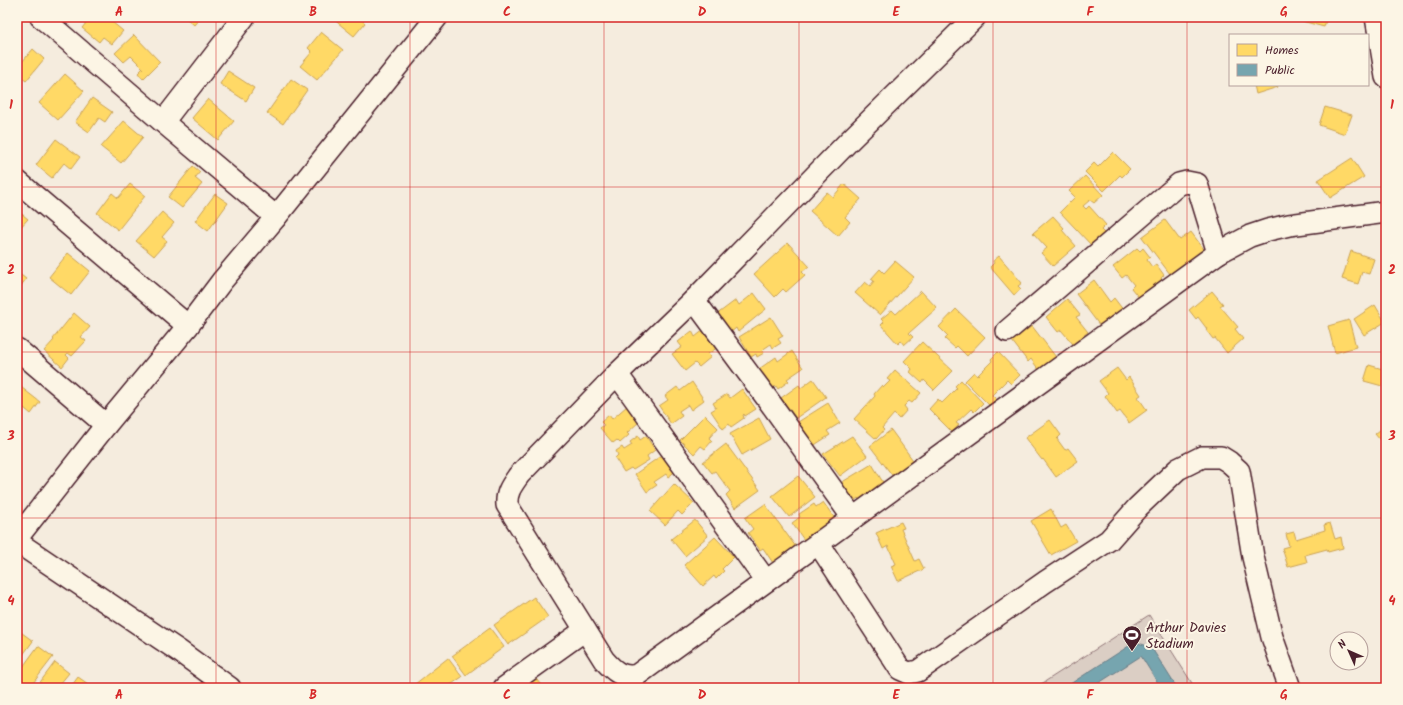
<svg xmlns="http://www.w3.org/2000/svg" width="1403" height="705" font-family="Kalam,sans-serif">
<rect width="100%" height="100%" fill="#f5ecde"/>
<filter id="ink" filterUnits="userSpaceOnUse"><feTurbulence type="fractalNoise" baseFrequency=".025" numOctaves="2"/><feDisplacementMap in="SourceGraphic" scale="8" xChannelSelector="R" yChannelSelector="G"/><feConvolveMatrix kernelMatrix="1 2 1 2 8 2 1 2 1" color-interpolation-filters="sRGB"/></filter>
<g filter="url(#ink)">
<!-- green -->
<polygon fill="#dbcec4" stroke="#927678" points="1149,615 1195,688 1035,688"/>
<!-- homes -->
<g fill="#ffd966" stroke="#c9a154">
<polygon points="91,17 106,17 123,31 112,44 103,37 99,42 82,28"/>
<polygon points="122,17 131,17 128,21"/>
<polygon points="185,17 201,17 194,25"/>
<polygon points="333,17 361,17 360,18 365,23 354,36 332,18"/>
<polygon points="1291,17 1327,17 1324,27 1291,18"/>
<polygon points="321,32 343,50 317,80 300,66 312,52 308,48"/>
<polygon points="134,35 160,62 143,79 138,73 143,68 131,56 124,62 115,53"/>
<polygon points="33,49 44,59 26,81 17,74 17,68"/>
<polygon points="228,71 254,88 246,101 220,84"/>
<polygon points="65,74 84,91 58,120 39,103"/>
<polygon points="291,79 307,90 283,124 267,113"/>
<polygon points="1254,85 1277,85 1278,87 1256,94"/>
<polygon points="92,98 112,112 105,122 99,118 89,132 75,122"/>
<polygon points="208,99 234,121 218,140 192,118"/>
<polygon points="1325,107 1352,115 1345,134 1319,125"/>
<polygon points="124,121 143,137 121,163 101,147"/>
<polygon points="56,139 80,157 71,169 64,163 52,178 36,165"/>
<polygon points="1113,152 1130,169 1122,177 1120,175 1104,191 1085,172 1094,163 1098,167"/>
<polygon points="1352,158 1364,177 1330,198 1318,180"/>
<polygon points="193,166 200,172 195,178 202,184 182,208 168,197"/>
<polygon points="1085,176 1103,195 1094,203 1090,200 1083,206 1086,209 1089,206 1106,225 1101,230 1105,234 1092,246 1060,212 1075,197 1069,191"/>
<polygon points="130,184 145,196 118,230 97,213 112,193 118,198"/>
<polygon points="844,184 861,199 845,217 850,222 838,236 810,211 827,192 833,197"/>
<polygon points="215,194 228,203 208,231 195,221"/>
<polygon points="17,210 28,219 17,231"/>
<polygon points="162,212 174,223 162,237 167,241 154,256 136,241"/>
<polygon points="1053,216 1064,228 1062,230 1076,246 1053,266 1041,253 1047,248 1033,233"/>
<polygon points="1165,220 1180,240 1191,232 1206,252 1173,278 1142,237"/>
<polygon points="788,243 809,266 802,272 805,275 786,292 783,289 775,297 754,274"/>
<polygon points="1137,248 1140,251 1143,248 1150,257 1147,260 1152,267 1156,264 1164,275 1161,278 1163,281 1140,299 1131,288 1134,285 1126,275 1122,278 1113,267"/>
<polygon points="1351,251 1374,259 1369,274 1362,272 1358,284 1342,279"/>
<polygon points="68,253 90,271 71,295 49,277"/>
<polygon points="999,256 1022,283 1018,286 1021,289 1014,295 990,267 994,263 993,261"/>
<polygon points="895,261 914,277 880,315 855,293 865,282 870,286 874,281 871,279 880,269 884,273"/>
<polygon points="17,272 26,279 17,291"/>
<polygon points="1094,280 1110,302 1114,298 1124,311 1100,326 1076,294"/>
<polygon points="921,291 937,308 909,333 913,337 904,345 901,341 898,344 881,325 884,322 881,319 892,310 896,314"/>
<polygon points="1212,291 1223,304 1220,306 1238,327 1235,329 1243,339 1227,353 1215,338 1213,339 1206,330 1207,329 1198,317 1196,319 1189,310"/>
<polygon points="754,293 766,309 738,332 736,328 730,333 716,315 736,300 739,305"/>
<polygon points="1067,299 1080,315 1076,317 1088,332 1073,344 1061,330 1058,332 1046,317"/>
<polygon points="1375,305 1385,322 1364,335 1354,319"/>
<polygon points="956,309 985,337 967,356 957,346 955,348 945,339 948,336 939,327"/>
<polygon points="74,313 90,327 81,337 86,341 72,356 68,353 66,355 69,358 62,367 44,351 54,340 53,339"/>
<polygon points="771,317 783,336 778,339 781,343 773,348 771,344 762,350 764,353 757,357 756,354 751,357 739,337"/>
<polygon points="1349,320 1356,347 1335,353 1328,326"/>
<polygon points="1032,326 1059,361 1042,374 1031,359 1028,362 1012,341"/>
<polygon points="705,329 718,347 708,354 711,357 699,367 695,363 685,371 672,354 682,347 678,342 692,331 695,337"/>
<polygon points="922,342 953,371 934,390 924,380 922,383 910,372 912,369 904,361"/>
<polygon points="792,351 803,368 787,379 789,381 778,389 776,386 772,388 759,369 776,357 778,361"/>
<polygon points="998,352 1020,375 1011,384 1007,380 992,395 996,399 990,406 965,381 974,372 977,376 992,361 991,359"/>
<polygon points="1369,365 1386,370 1386,387 1364,381"/>
<polygon points="1117,368 1126,380 1129,377 1141,395 1138,397 1147,410 1129,423 1120,411 1117,413 1105,396 1108,393 1099,381"/>
<polygon points="895,370 921,393 912,403 909,401 904,406 907,410 899,419 894,414 882,428 884,430 876,439 854,419 875,396 874,394 882,385 884,387 890,381 887,379"/>
<polygon points="813,379 826,397 796,418 781,398 799,385 801,388"/>
<polygon points="961,380 983,403 974,412 971,409 956,423 959,425 952,432 929,409 938,399 942,403 957,388 955,386"/>
<polygon points="692,382 704,400 691,410 688,405 679,411 682,416 671,424 659,406 668,400 665,396 677,387 680,391"/>
<polygon points="17,384 40,402 31,414 24,408 17,417"/>
<polygon points="742,389 756,409 745,416 744,414 743,415 744,418 731,427 729,424 723,429 711,411 716,408 713,403 727,394 730,398"/>
<polygon points="828,403 840,423 827,431 830,435 813,446 798,422"/>
<polygon points="627,406 640,421 627,433 629,435 620,443 617,440 613,443 600,428 604,425 601,422 609,415 612,419"/>
<polygon points="705,415 718,428 709,438 712,441 705,449 701,446 694,454 680,440"/>
<polygon points="759,418 770,439 742,455 730,434"/>
<polygon points="1050,420 1061,435 1057,439 1065,450 1068,448 1078,461 1056,477 1043,459 1042,460 1025,438"/>
<polygon points="1386,425 1386,445 1385,446 1375,434"/>
<polygon points="891,430 915,463 895,479 870,446"/>
<polygon points="638,436 640,440 646,436 655,450 647,456 649,460 633,470 631,468 624,472 615,458 618,455 616,451 622,447 624,450 632,445 630,442"/>
<polygon points="852,436 867,456 840,476 823,454"/>
<polygon points="726,444 760,490 735,508 726,495 730,491 715,471 712,473 703,462"/>
<polygon points="665,453 677,470 668,477 666,474 654,482 657,485 647,492 635,474"/>
<polygon points="872,464 884,484 878,487 880,491 861,502 858,498 851,503 839,484"/>
<polygon points="798,476 815,497 789,517 772,496"/>
<polygon points="674,484 694,503 682,515 678,511 665,525 650,511"/>
<polygon points="823,502 836,520 812,538 810,536 804,540 792,523 800,517 799,514 814,504 816,507"/>
<polygon points="765,504 796,547 773,563 763,548 760,550 748,533 753,529 745,518"/>
<polygon points="1051,509 1061,528 1066,525 1076,541 1051,555 1031,521"/>
<polygon points="695,520 708,536 685,556 671,539"/>
<polygon points="901,522 904,528 901,529 915,561 919,559 924,569 898,581 891,566 896,564 888,546 883,549 876,533"/>
<polygon points="1330,523 1335,539 1341,537 1343,548 1328,552 1327,549 1305,555 1307,562 1288,567 1282,548 1289,546 1286,534 1294,532 1296,539 1325,530 1324,525"/>
<polygon points="715,537 734,557 722,569 724,571 716,579 714,576 703,586 684,565"/>
<polygon points="534,597 548,617 508,645 494,625"/>
<polygon points="490,628 504,647 466,675 452,656"/>
<polygon points="18,630 33,641 17,663 17,631"/>
<polygon points="38,646 53,657 30,687 17,678 17,675"/>
<polygon points="448,658 462,677 446,688 410,688"/>
<polygon points="55,662 69,673 60,684 64,687 42,688 38,685"/>
<polygon points="1340,663 1360,663 1341,667"/>
<polygon points="534,676 543,688 519,688"/>
<polygon points="78,677 94,688 70,688"/>
</g>
<!-- public -->
<polygon fill="#76a5af" stroke="#697d87" points="1135,642 1151,647 1177,688 1161,688 1141,656 1091,688 1064,688"/>
<g fill="none" stroke-linecap="round" stroke-linejoin="round">
<!-- minor casing -->
<g stroke="#4a1f2b" stroke-width="24">
<g id="minor">
<polyline points="41,17 163,122 276,217"/>
<path d="M 975,17 L 850,140 L 694,300 L 617,374 L 519,475 C 512,485 506,492 507,505 L 604,660 C 613,670 622,679 637,675 L 1218,253 L 1250,236 L 1268,230 L 1289,225 L 1386,212"/>
<polyline points="1376,17 1386,77"/>
<polyline points="163,122 244,17"/>
<polyline points="17,181 188,326"/>
<polyline points="694,300 766,397 853,518"/>
<polyline points="1007,331 1179,184 1187,182 1197,184 1218,253"/>
<polyline points="17,349 106,425"/>
<polyline points="617,374 766,581"/>
<polyline points="17,538 106,425 188,326 222,281 276,217 437,17"/>
<polyline points="17,542 179,651 230,688"/>
<polyline points="818,543 900,669 909,673 918,671 1045,582 1109,540 1138,507 1178,469 1202,457 1221,457 1229,462 1239,471 1253,557 1272,637 1290,688"/>
<polyline points="504,688 585,630"/>
</g>
</g>
<!-- minor -->
<use href="#minor" stroke="#fcf5e5" stroke-width="21"/>
</g>
</g>
<!-- grid -->
<path fill="none" stroke="#d62828" stroke-width="1" stroke-opacity="0.55" d="M 216,17 L 216,688M 410,17 L 410,688M 604,17 L 604,688M 799,17 L 799,688M 993,17 L 993,688M 1187,17 L 1187,688M 17,187 L 1386,187M 17,352 L 1386,352M 17,518 L 1386,518"/>
<!-- icons -->
<defs>
<g id="stadium-pin" transform="scale(1)"><path d="M0 17L-7.5 6A9.5 9.5 0 1 1 7.5 6Z" fill="#4a1f2b" stroke="#fcf5e5"/><path d="M0-5a6.5 5 0 1 0 0 10a6.5 5 0 1 0 0-10ZM-3.5-1.8h7v3.6h-7Z" fill="#fff"/></g>
</defs>
<g fill-rule="evenodd">
<use href="#stadium-pin" x="1132" y="635"/>
</g>
<g text-anchor="middle" stroke-width="4" stroke-linejoin="round" paint-order="stroke">
<!-- poi labels -->
<g font-size="14" fill="#4a1f2b" stroke="#fcf5e5" text-anchor="start">
<text x="1146" y="632">Arthur Davies<tspan x="1146" dy="16">Stadium</tspan></text>
</g>
</g>
<!-- margin -->
<rect width="1403" height="705" fill="none" stroke="#fcf5e5" stroke-width="44"/>
<!-- legend -->
<rect x="1229" y="34" width="140" height="52" fill="#fcf5e5" stroke="#b59f9b"/>
<rect x="1237" y="44" width="20" height="12" fill="#ffd966" stroke="#b59f9b"/>
<text x="1265" y="54" font-size="12" fill="#4a1f2b">Homes</text>
<rect x="1237" y="64" width="20" height="12" fill="#76a5af" stroke="#b59f9b"/>
<text x="1265" y="74" font-size="12" fill="#4a1f2b">Public</text>
<!-- north arrow -->
<g transform="translate(1349 651) rotate(315)"><circle r="19" fill="#fcf5e5" stroke="#b59f9b"/>
<path d="M0-3L7 15L0 10L-7 15Z" fill="#4a1f2b"/>
<text y="-6" font-size="11" font-weight="bold" text-anchor="middle" fill="#4a1f2b">N</text>
</g>
<rect x="22" y="22" width="1359" height="661" fill="none" stroke="#d62828" stroke-width="1.5"/>
<g font-size="13" text-anchor="middle" font-weight="bold" fill="#d62828">
<text x="119" y="16">A</text>
<text x="313" y="16">B</text>
<text x="507" y="16">C</text>
<text x="702" y="16">D</text>
<text x="896" y="16">E</text>
<text x="1090" y="16">F</text>
<text x="1284" y="16">G</text>
<text x="11" y="109">1</text>
<text x="1392" y="109">1</text>
<text x="11" y="274">2</text>
<text x="1392" y="274">2</text>
<text x="11" y="440">3</text>
<text x="1392" y="440">3</text>
<text x="11" y="605">4</text>
<text x="1392" y="605">4</text>
<text x="119" y="699">A</text>
<text x="313" y="699">B</text>
<text x="507" y="699">C</text>
<text x="702" y="699">D</text>
<text x="896" y="699">E</text>
<text x="1090" y="699">F</text>
<text x="1284" y="699">G</text>
</g>
</svg>
